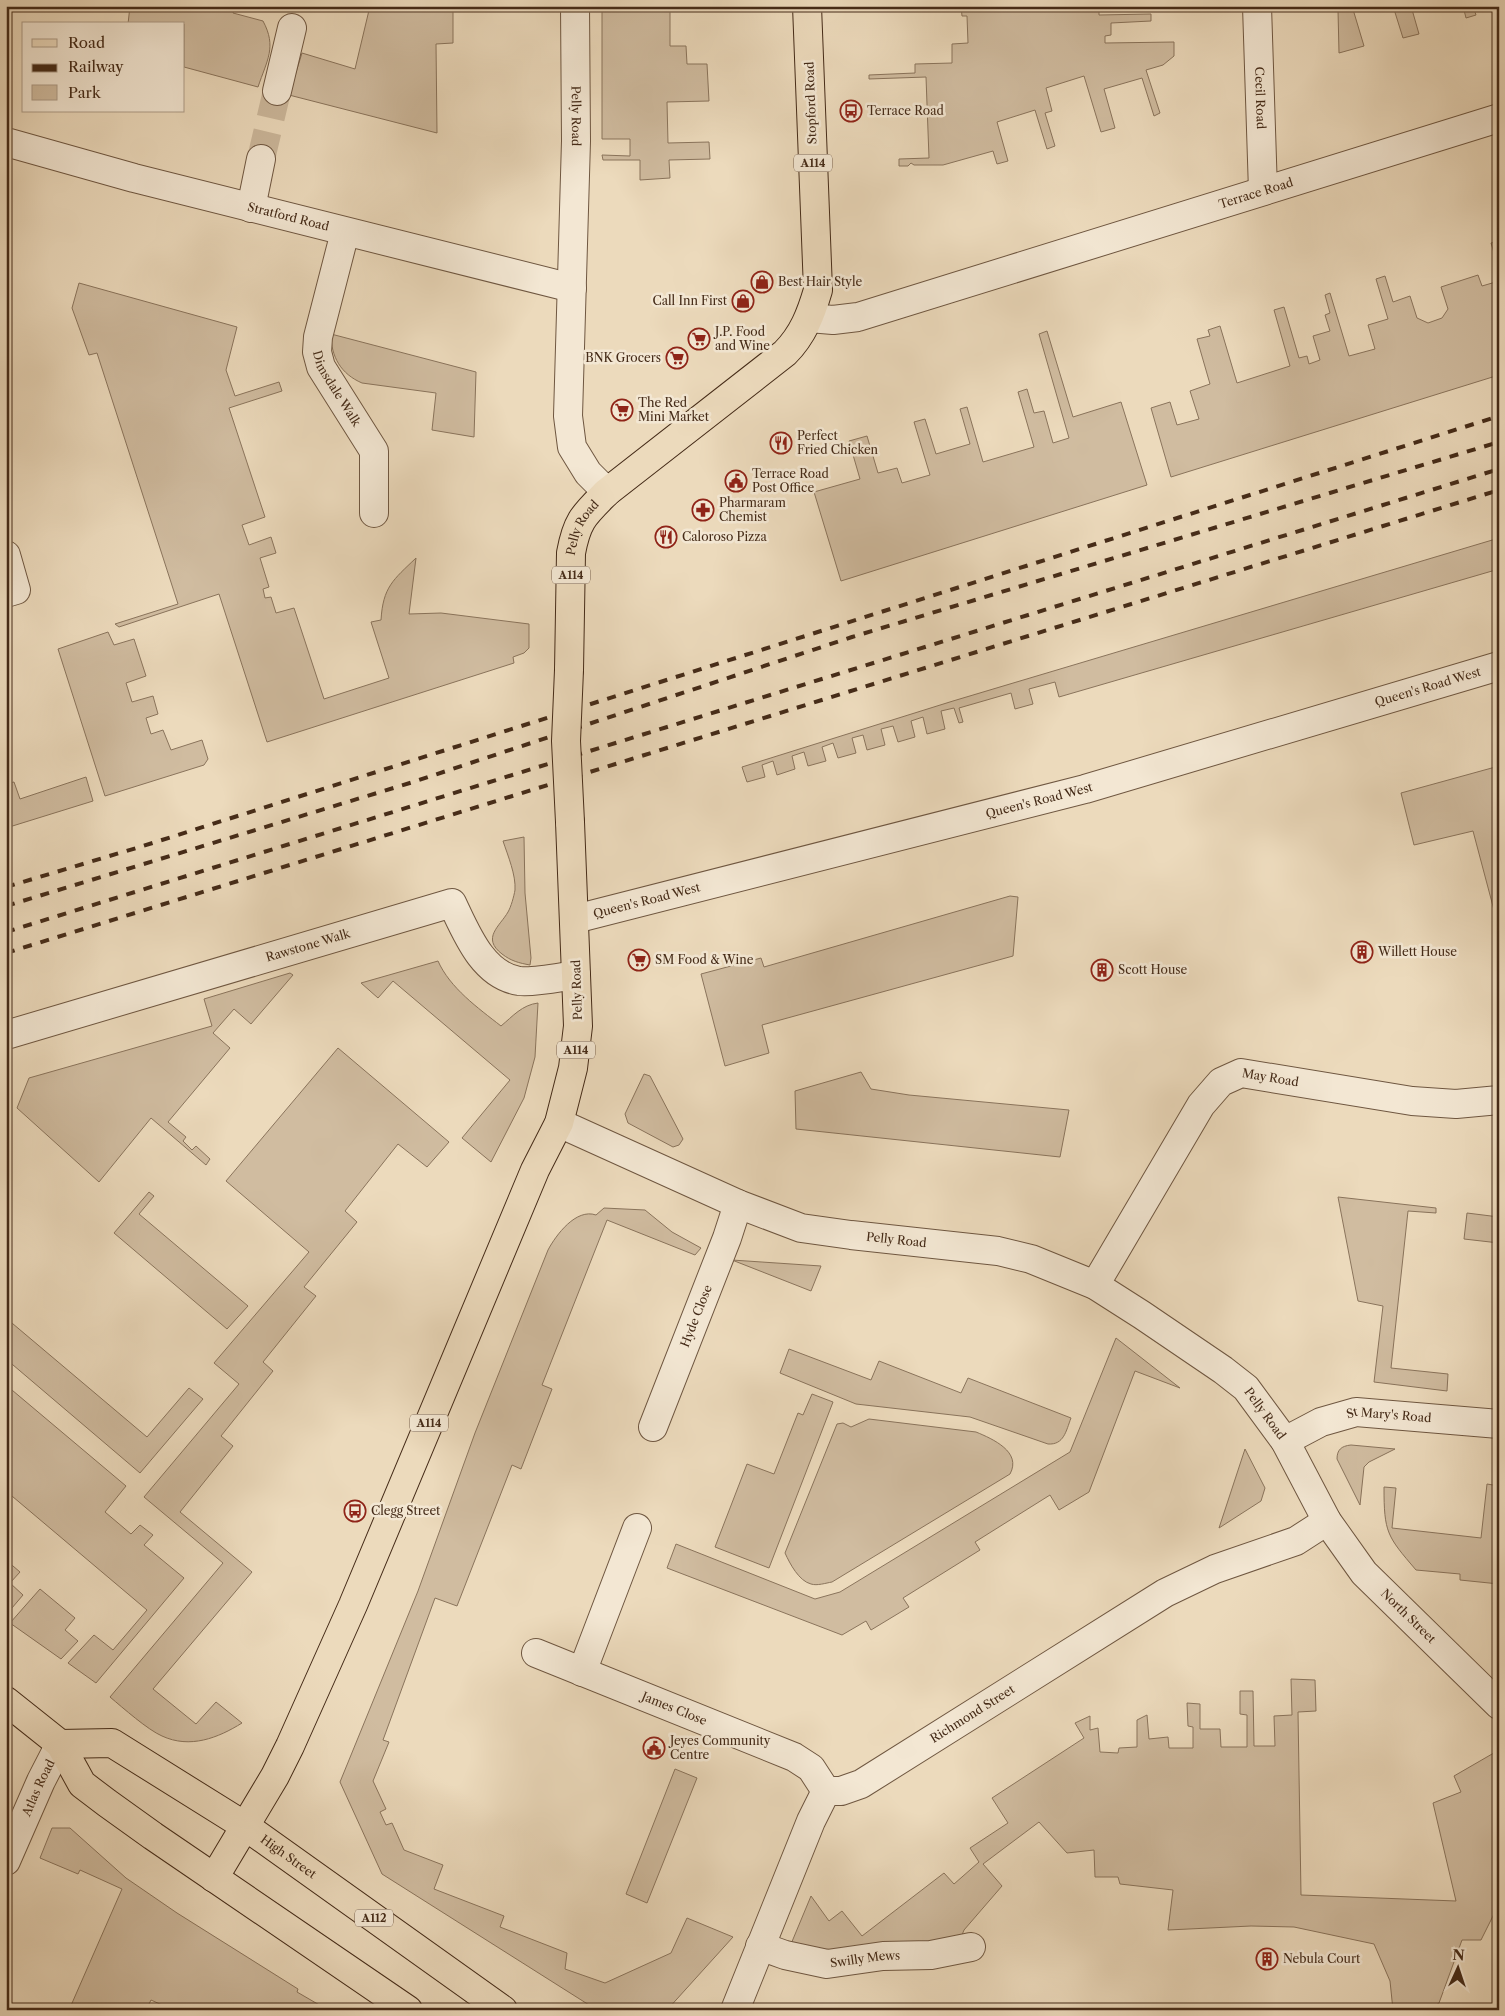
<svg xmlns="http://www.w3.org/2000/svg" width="1505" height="2016" font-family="'Libre Caslon Text',serif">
<rect width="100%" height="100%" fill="#ecdabc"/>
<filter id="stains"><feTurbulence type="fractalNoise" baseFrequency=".004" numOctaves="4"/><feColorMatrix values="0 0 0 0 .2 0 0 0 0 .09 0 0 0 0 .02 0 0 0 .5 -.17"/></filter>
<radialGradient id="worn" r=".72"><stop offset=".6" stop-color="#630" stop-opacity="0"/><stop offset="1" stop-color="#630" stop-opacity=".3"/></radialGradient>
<!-- green -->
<g fill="#d0bca0" stroke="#8a745c">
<path d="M 130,6 L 235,6 L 233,13 L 263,21 C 277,47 267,60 258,87 L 184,67 L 184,24 L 128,24 Z"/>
<polygon points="370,6 453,6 453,43 436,44 437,133 289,95 302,53 355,69"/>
<polygon points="602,6 670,6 670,46 686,46 687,64 707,64 709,101 667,102 668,143 709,142 710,159 669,160 670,178 640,180 640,160 603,160 602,155 630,156 630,139 602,139"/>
<polygon points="961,6 1099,6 1099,15 1151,14 1151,21 1111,23 1111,35 1105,36 1105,43 1174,42 1174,56 1163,65 1146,70 1160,113 1154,116 1142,78 1104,89 1115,128 1101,132 1084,76 1046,88 1052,111 1045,113 1055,146 1047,149 1035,110 997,122 1008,161 997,164 993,151 943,165 914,165 911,163 908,166 899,166 899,159 929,158 926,77 869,79 869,75 915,73 915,64 952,63 952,44 968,43 967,16 962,16"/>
<polygon points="1290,6 1352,6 1364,46 1339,53 1338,10 1290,11"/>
<polygon points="1393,6 1411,6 1419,34 1403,38"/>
<polygon points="1463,6 1473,6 1476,15 1466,18"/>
<polygon points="1499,241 1499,269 1491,243"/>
<polygon points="1478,275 1482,286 1499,281 1499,375 1171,477 1151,408 1170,402 1177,425 1199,419 1190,391 1210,384 1197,339 1210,336 1208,330 1220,326 1237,383 1290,366 1274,310 1284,307 1299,358 1307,356 1309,364 1320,360 1313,336 1330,331 1325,315 1330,313 1325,295 1330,293 1349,356 1375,349 1368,325 1388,319 1376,279 1385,276 1393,302 1410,296 1417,318 1428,323 1442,318 1448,309 1441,287"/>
<path d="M 79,283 L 237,327 L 226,370 L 235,396 L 279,382 L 282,391 L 229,408 L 265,517 L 242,525 L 249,545 L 271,537 L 276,553 L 260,558 L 269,587 L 263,589 L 265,598 L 271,597 L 276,613 L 294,608 L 324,699 L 389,678 L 371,622 L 381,620 C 383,587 393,580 416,558 L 409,614 L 441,613 L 529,624 L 529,648 L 524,653 L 513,657 L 514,663 L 267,742 L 219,594 L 119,627 L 115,624 L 178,604 L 97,353 L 89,355 L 72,308 Z"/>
<polygon points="1047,331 1073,417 1121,402 1147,485 841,581 814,492 860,479 849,441 867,436 878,473 897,468 902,483 930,475 914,422 925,419 936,454 970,444 960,409 967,407 983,462 1034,447 1018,392 1027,389 1034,413 1044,411 1053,443 1069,438 1039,334"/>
<path d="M 331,334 L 476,372 L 474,437 L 432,430 L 436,393 L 362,383 C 341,374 331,357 331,334 Z"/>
<polygon points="1499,538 1499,569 1059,697 1055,682 1029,689 1033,704 1015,709 1011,693 959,708 963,722 959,723 954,708 941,711 945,729 927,734 923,717 911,721 915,737 898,742 893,726 881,729 885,745 867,750 863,735 852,738 856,753 838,758 833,743 822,747 826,761 808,766 804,752 792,756 795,769 777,775 773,761 762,765 765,777 747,782 742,767 953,701"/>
<polygon points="108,632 114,645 134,639 146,676 126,683 132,702 153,696 158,714 146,718 151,734 163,730 171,750 202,740 208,759 204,765 105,796 58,649"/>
<polygon points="1499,766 1499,929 1473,831 1414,845 1401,793"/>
<polygon points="86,777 93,801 6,828 6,784 14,782 20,799"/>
<path d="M 524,837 L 525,893 L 531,958 L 530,965 C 519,963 511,961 502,954 C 481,938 500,926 508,912 C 511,907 514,896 515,890 C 516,875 508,856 503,841 Z"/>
<polygon points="1010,896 1018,897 1013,956 762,1025 769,1053 725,1066 701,974 761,958 764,967"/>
<path d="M 438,961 C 450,988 478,1008 501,1026 C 513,1016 522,1005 538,1003 L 535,1057 L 524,1098 L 491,1162 L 462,1138 L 510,1080 L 393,981 L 378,998 L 361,983 Z"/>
<polygon points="290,973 293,975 251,1024 234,1009 213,1033 230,1048 168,1122 186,1137 183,1141 192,1150 196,1146 210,1159 206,1165 151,1118 99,1182 17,1108 29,1078 212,1026 204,999"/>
<path d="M 338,1048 L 449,1142 L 427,1167 L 398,1144 L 345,1211 L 357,1222 L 304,1287 L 316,1296 L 263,1362 L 273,1371 L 221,1436 L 233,1446 L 180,1512 L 252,1572 L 153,1689 L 196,1724 L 216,1702 L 242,1723 C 218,1738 190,1749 162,1736 C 148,1730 123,1708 110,1697 L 223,1563 L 144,1497 L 239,1384 L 214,1363 L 309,1252 L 226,1181 Z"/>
<polygon points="861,1072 871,1089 909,1095 1069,1110 1060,1157 796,1129 795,1091"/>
<polygon points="644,1074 650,1076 683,1139 679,1145 673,1147 628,1123 625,1114"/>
<polygon points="149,1192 154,1196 139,1214 248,1306 227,1329 114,1233"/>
<polygon points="1338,1197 1436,1208 1436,1213 1408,1211 1391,1368 1448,1374 1447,1391 1374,1382 1383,1306 1358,1301"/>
<path d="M 604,1208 L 645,1210 L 672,1232 L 701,1248 L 695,1255 L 607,1220 L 542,1385 L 552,1389 L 521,1469 L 512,1465 L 457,1606 L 435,1598 L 383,1740 L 389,1742 L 373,1781 L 386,1809 L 380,1812 L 386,1825 L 392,1823 L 404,1850 L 443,1865 L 434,1889 L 504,1916 L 500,1927 L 567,1953 L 565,1969 L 605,1983 L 671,1953 L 687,1918 L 733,1937 L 667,2010 L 597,2010 L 382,1874 L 340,1782 L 418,1591 L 475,1433 L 548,1250 C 556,1235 576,1208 596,1215 Z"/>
<polygon points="1467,1213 1499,1217 1499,1243 1464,1239"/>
<polygon points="732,1260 821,1266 811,1291"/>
<polygon points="6,1318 147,1437 189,1388 203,1399 140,1473 6,1359"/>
<polygon points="1116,1338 1180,1388 1135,1371 1089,1492 1059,1510 1050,1495 975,1542 980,1550 903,1598 909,1607 871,1630 866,1621 842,1635 667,1568 676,1544 815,1599 840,1592 1070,1452"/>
<path d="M 789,1349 L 871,1380 L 879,1361 L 961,1393 L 968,1378 L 1071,1418 C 1066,1431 1064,1445 1048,1444 L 970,1417 L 856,1404 L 780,1373 Z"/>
<polygon points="6,1385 126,1486 105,1512 131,1534 140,1525 153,1535 144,1545 184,1578 96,1683 68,1663 94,1635 113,1650 147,1610 6,1491"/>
<polygon points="812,1394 833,1402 769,1568 715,1547 747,1464 774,1474 798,1413 803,1415"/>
<path d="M 869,1419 L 976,1432 C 993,1439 1022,1452 1010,1474 L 832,1582 C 826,1583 817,1586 811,1584 C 799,1581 790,1564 785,1553 L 837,1424 L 843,1423 L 851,1427 Z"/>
<path d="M 1351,1445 L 1395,1449 L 1369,1462 L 1364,1467 L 1360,1505 L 1337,1459 C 1337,1450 1341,1446 1351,1445 Z"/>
<polygon points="1245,1449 1265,1488 1261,1501 1219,1528"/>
<path d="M 1487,1484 L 1499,1486 L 1499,1584 L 1460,1580 L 1460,1574 L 1416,1570 C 1387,1536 1384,1533 1384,1487 L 1396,1488 L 1392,1528 L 1481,1538 Z"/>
<polygon points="6,1560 20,1572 10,1583 23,1595 6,1615"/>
<polygon points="40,1589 75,1618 65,1630 78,1641 61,1659 10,1623"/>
<polygon points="1291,1679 1315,1680 1316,1711 1298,1712 1301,1895 1456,1901 1433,1803 1461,1792 1454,1776 1499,1750 1499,1910 1494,1914 1481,1940 1462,1940 1439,2003 1428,2010 1393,2010 1390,1981 1374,1944 1294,1927 1251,1926 1168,1930 1173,1890 1120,1884 1118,1877 1095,1877 1094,1850 1067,1853 1039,1822 983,1864 1002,1886 964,1930 962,1935 929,1949 827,1954 791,1944 811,1896 829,1921 842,1911 862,1936 944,1873 954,1884 979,1862 970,1848 1008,1823 992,1798 1084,1738 1075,1723 1090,1716 1090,1730 1098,1728 1100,1752 1118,1753 1119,1748 1137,1747 1137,1720 1147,1715 1149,1739 1168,1737 1169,1748 1193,1748 1193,1727 1188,1726 1187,1703 1200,1704 1200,1729 1220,1729 1221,1747 1247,1747 1247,1715 1240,1714 1240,1691 1253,1691 1254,1746 1275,1746 1274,1716 1292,1715"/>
<polygon points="675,1769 697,1778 647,1903 626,1894"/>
<polygon points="52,1828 70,1828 126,1878 177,1913 298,1989 297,1992 328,2010 173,2010 151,2000 146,2010 69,2010 122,1889 80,1870 78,1874 40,1858"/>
</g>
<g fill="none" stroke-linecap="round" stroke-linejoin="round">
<!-- street-tunnel -->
<polyline stroke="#cbb79b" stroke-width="28" stroke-dasharray="28 14" stroke-linecap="butt" points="261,159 277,91"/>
<!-- street casing -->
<g stroke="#6f5741" stroke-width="30">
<g id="street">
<path id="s1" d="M 575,6 L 576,141 L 568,416 L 572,447 L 588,473 L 607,492"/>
<path id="s2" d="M 1257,6 L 1263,191"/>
<polyline points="277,91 292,28"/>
<path id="s3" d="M 6,142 L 134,178 L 572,288"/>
<polyline points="251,208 261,159"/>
<path id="s4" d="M 345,232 L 318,337 L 317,352 L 321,367 L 374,451 L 374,513"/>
<path id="s5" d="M 809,318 L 833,320 L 858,317 L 1499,118"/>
<polyline points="6,555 16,590 6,593"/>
<path id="s6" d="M 575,919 L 1085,789 L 1499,666"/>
<path id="s7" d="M 6,1035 L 452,903 C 466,932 482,975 519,981 C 534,983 561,977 576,975"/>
<path id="s8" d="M 559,1123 L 738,1204 L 801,1228 L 851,1235 L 998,1251 L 1031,1259 L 1095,1285 L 1142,1315 L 1223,1370 L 1246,1388 L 1285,1441 L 1327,1521 L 1364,1573 L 1499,1705"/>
<path id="s9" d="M 1095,1285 L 1201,1105 L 1221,1082 L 1241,1073 L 1412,1101 L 1456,1104 L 1499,1100"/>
<path id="s10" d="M 653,1427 L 727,1238 L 738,1204"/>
<path id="s11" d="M 1285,1441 L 1321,1422 L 1356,1412 L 1499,1424"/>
<path id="s12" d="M 536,1653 L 794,1757 L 811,1768 L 826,1791"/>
<polyline points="582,1672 637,1528"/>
<path id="s13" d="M 6,1861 L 41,1781 L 60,1744"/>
<path id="s14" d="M 760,1946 L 785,1955 L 827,1964 L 883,1956 L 931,1955 L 971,1947"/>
<path id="s15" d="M 735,2010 L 811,1821 L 826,1791 L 841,1791 L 861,1784 L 1165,1593 L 1215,1569 L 1296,1541 L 1327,1521"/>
</g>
</g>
<!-- primary casing -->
<g stroke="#452b18" stroke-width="30">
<g id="primary">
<path id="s16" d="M 569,670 L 571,553 C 577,520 584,515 607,492 L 785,353 C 803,335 811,314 818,290 L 807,6"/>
<polyline points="6,1701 60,1744 82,1784 107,1803 153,1836 408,2010"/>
<path id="s17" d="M 60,1744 L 112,1743 L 245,1826 L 503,2010"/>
<polyline points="214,1878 275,1776 290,1746 353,1605 535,1170 559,1123 573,1068 578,1026 570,822"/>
</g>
</g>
<!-- street -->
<use href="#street" stroke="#f3e7d3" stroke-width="28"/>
<!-- primary -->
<use href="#primary" stroke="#ecdabc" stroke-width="28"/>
<!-- rail -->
<g stroke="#452b18" stroke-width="4" stroke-dasharray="9 9" stroke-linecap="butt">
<polyline points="6,887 143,846 1499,416"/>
<polyline points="6,906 413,782 852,637 1499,442"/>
<polyline points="6,932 1499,469"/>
<polyline points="6,953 1499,490"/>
</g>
<!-- primary-bridge casing -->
<g stroke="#452b18" stroke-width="30" stroke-linecap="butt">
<polyline id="primary-bridge" points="569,670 566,741 570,822"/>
</g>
<!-- primary-bridge -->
<use href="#primary-bridge" stroke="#ecdabc" stroke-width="28"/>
</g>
<!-- icons -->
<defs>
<g id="bus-ring" transform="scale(1.125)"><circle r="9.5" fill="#f3e7d3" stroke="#8f2418" stroke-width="1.5"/><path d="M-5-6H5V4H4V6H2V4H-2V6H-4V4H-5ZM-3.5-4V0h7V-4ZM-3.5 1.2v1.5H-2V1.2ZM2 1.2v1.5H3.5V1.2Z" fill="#8f2418"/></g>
<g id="shop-ring" transform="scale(1.125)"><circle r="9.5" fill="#f3e7d3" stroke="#8f2418" stroke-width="1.5"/><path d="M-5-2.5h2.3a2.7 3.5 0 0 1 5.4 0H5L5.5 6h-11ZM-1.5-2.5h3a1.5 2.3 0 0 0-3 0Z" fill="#8f2418"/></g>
<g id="supermarket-ring" transform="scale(1.125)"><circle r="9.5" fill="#f3e7d3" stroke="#8f2418" stroke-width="1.5"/><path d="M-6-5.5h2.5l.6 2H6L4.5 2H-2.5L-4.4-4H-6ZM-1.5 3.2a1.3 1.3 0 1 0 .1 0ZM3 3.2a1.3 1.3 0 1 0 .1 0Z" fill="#8f2418"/></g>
<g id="restaurant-ring" transform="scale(1.125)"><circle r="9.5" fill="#f3e7d3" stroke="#8f2418" stroke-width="1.5"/><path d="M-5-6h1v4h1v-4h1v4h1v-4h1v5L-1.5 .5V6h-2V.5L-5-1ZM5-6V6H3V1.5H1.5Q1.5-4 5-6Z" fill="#8f2418"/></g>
<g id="civic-ring" transform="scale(1.125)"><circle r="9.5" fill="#f3e7d3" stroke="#8f2418" stroke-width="1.5"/><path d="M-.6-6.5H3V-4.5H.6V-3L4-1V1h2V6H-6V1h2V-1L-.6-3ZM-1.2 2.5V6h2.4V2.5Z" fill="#8f2418"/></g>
<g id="pharmacy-ring" transform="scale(1.125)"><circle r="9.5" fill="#f3e7d3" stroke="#8f2418" stroke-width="1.5"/><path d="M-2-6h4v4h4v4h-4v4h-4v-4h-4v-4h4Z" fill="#8f2418"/></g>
<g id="building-ring" transform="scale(1.125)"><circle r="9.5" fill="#f3e7d3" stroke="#8f2418" stroke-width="1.5"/><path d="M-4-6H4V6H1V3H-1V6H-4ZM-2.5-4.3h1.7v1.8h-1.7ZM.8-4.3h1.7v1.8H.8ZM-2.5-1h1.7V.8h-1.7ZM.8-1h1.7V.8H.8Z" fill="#8f2418"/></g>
</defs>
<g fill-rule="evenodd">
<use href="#bus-ring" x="851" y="111"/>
<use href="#shop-ring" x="762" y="282"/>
<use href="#shop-ring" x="743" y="301"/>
<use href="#supermarket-ring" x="699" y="339"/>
<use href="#supermarket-ring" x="677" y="358"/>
<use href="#supermarket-ring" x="622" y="410"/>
<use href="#restaurant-ring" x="781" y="443"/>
<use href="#civic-ring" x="736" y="481"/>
<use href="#pharmacy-ring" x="703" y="510"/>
<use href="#restaurant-ring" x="666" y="537"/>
<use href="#building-ring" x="1362" y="952"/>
<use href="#supermarket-ring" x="639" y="960"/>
<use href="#building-ring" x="1102" y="970"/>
<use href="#bus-ring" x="355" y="1511"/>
<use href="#civic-ring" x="654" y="1748"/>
<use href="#building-ring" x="1267" y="1959"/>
</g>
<g text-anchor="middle" stroke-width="5" stroke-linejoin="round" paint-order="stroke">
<!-- shield labels -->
<g fill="#f3e7d3" stroke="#796350" stroke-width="1">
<rect x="794" y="154.5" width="38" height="17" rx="4"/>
<rect x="552" y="566.5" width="38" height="17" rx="4"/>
<rect x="557" y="1041.5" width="38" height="17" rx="4"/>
<rect x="410" y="1414.5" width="38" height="17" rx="4"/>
<rect x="355" y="1909.5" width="38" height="17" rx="4"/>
</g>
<g font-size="11" font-weight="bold" fill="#452b18">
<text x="813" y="167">A114</text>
<text x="571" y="579">A114</text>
<text x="576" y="1054">A114</text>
<text x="429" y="1427">A114</text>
<text x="374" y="1922">A112</text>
</g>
<!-- street labels -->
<g font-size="12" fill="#452b18" stroke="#f3e7d3">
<text dy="4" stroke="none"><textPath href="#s2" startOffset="92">Cecil Road</textPath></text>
<text transform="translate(811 103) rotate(-92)" y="4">Stopford Road</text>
<text dy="4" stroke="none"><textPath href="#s1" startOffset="110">Pelly Road</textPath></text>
<text dy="4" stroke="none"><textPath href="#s5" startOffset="466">Terrace Road</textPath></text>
<text dy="4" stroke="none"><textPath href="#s3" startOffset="292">Stratford Road</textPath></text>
<text dy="4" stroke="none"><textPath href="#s4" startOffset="165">Dimsdale Walk</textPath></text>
<text dy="4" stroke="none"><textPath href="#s16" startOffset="145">Pelly Road</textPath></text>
<text dy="4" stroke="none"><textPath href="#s6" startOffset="884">Queen's Road West</textPath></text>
<text dy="4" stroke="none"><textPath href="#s6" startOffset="479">Queen's Road West</textPath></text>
<text dy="4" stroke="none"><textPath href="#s6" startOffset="74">Queen's Road West</textPath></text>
<text dy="4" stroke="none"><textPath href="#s7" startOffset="315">Rawstone Walk</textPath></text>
<text transform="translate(577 990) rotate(-92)" y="4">Pelly Road</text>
<text dy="4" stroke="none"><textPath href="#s9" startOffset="291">May Road</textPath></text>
<text dy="4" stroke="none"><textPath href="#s8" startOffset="360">Pelly Road</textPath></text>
<text dy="4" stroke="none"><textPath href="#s10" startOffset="119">Hyde Close</textPath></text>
<text dy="4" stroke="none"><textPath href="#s8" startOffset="780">Pelly Road</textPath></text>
<text dy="4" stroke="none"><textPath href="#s11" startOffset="110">St Mary's Road</textPath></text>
<text dy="4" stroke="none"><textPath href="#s8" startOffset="1030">North Street</textPath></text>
<text dy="4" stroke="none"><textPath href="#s12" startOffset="149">James Close</textPath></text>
<text dy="4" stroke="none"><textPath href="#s15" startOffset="405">Richmond Street</textPath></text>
<text dy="4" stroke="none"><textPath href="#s13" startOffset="80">Atlas Road</textPath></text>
<text dy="4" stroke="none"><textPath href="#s17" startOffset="262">High Street</textPath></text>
<text dy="4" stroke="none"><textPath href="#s14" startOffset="108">Swilly Mews</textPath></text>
</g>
<!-- poi labels -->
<g font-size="12" fill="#452b18" stroke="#f3e7d3" text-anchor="start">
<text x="867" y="115">Terrace Road</text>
<text x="778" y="286">Best Hair Style</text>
<text x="727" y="305" text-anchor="end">Call Inn First</text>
<text x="715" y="336">J.P. Food<tspan x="715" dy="14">and Wine</tspan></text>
<text x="661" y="362" text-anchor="end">BNK Grocers</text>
<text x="638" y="407">The Red<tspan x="638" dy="14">Mini Market</tspan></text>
<text x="797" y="440">Perfect<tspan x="797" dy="14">Fried Chicken</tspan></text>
<text x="752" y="478">Terrace Road<tspan x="752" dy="14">Post Office</tspan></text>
<text x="719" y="507">Pharmaram<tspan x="719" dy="14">Chemist</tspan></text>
<text x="682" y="541">Caloroso Pizza</text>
<text x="1378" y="956">Willett House</text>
<text x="655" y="964">SM Food &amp; Wine</text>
<text x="1118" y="974">Scott House</text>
<text x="371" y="1515">Clegg Street</text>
<text x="670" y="1745">Jeyes Community<tspan x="670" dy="14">Centre</tspan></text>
<text x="1283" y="1963">Nebula Court</text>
</g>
</g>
<!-- margin -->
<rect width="1505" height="2016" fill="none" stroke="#ecdabc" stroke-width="25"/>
<rect x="8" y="8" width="1490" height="2001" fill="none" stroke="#452b18" stroke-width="2.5"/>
<rect x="12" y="12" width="1480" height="1991" fill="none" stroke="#452b18"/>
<!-- legend -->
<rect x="22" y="22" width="162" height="90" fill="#f3e7d3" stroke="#ad9c88"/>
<rect x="32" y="39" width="25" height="8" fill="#ecdabc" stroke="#ad9c88"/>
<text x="68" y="48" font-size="15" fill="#452b18">Road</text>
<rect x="32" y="64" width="25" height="8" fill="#452b18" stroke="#ad9c88"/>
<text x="68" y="72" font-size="15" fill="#452b18">Railway</text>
<rect x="32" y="85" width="25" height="15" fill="#d0bca0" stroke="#ad9c88"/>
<text x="68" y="98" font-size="15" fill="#452b18">Park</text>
<!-- north arrow -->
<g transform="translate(1458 1968) rotate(3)" stroke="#f3e7d3" stroke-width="4" paint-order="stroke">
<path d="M0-4L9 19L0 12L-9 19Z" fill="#452b18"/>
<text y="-8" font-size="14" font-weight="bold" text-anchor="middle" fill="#452b18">N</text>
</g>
<rect width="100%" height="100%" filter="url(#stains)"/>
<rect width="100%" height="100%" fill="url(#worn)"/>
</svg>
